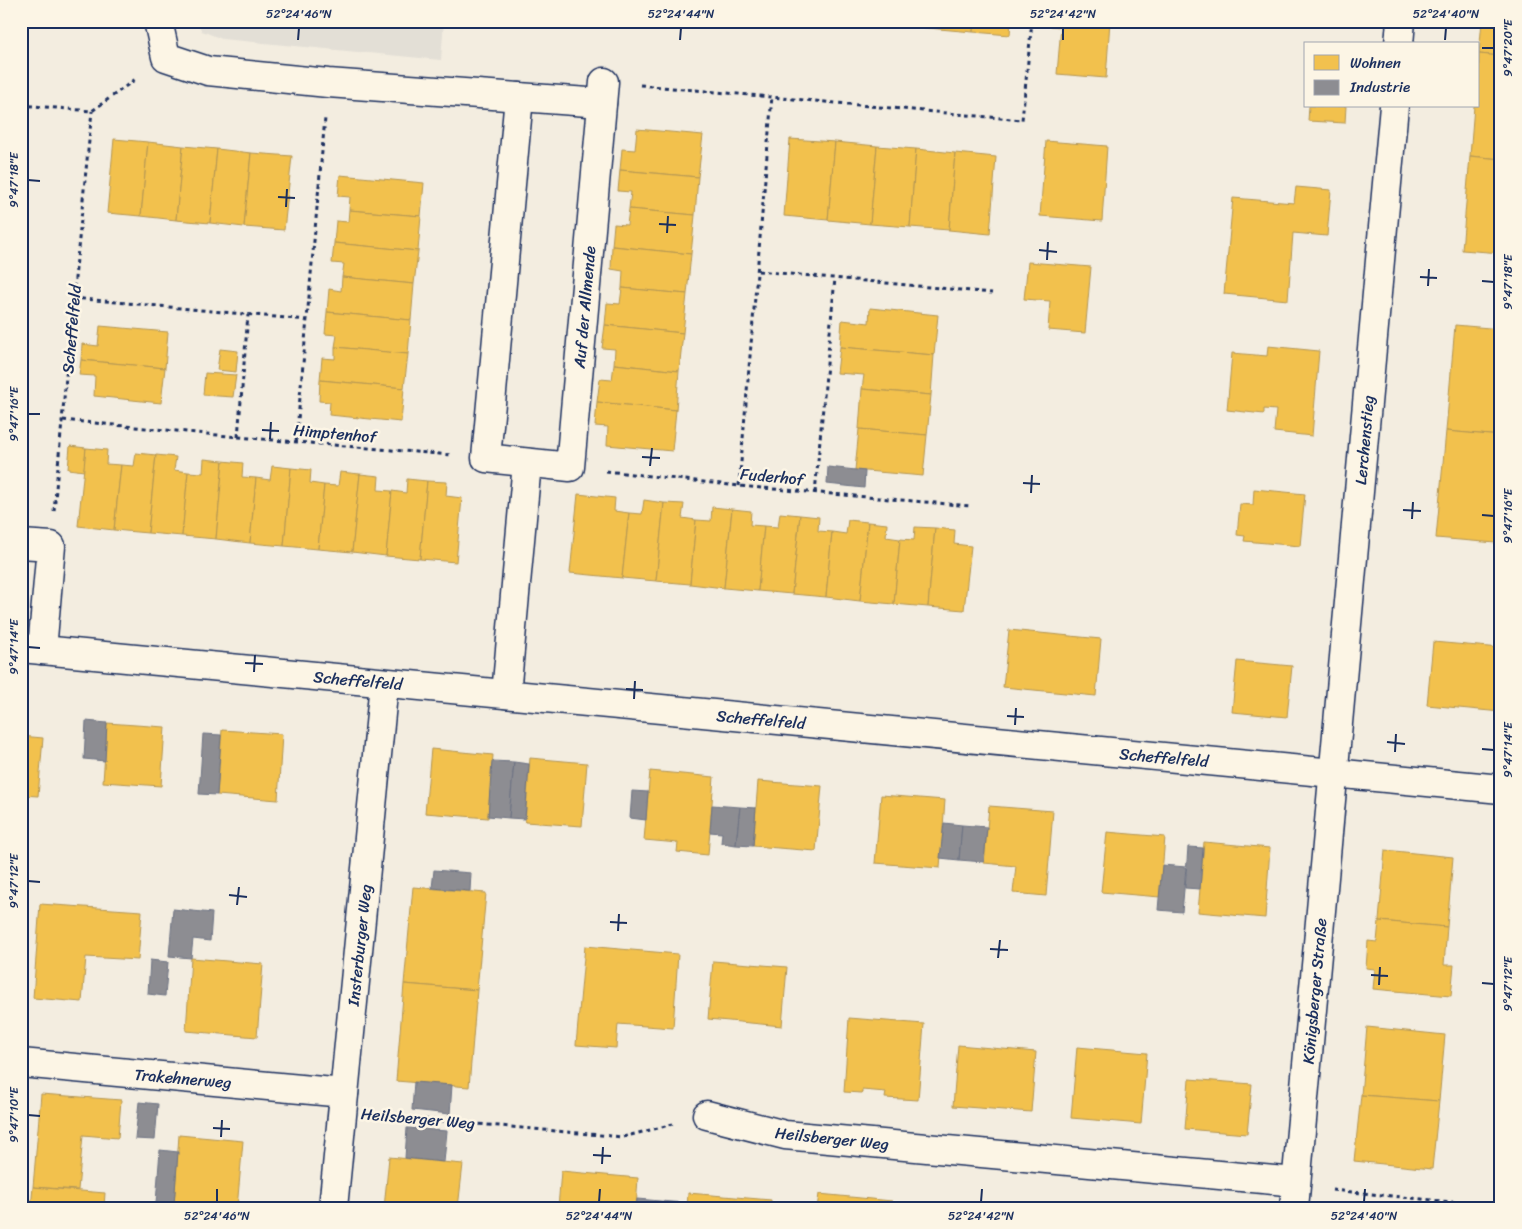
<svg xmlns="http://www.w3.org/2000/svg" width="1522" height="1229" font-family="Sriracha,sans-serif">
<rect width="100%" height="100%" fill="#f3ede0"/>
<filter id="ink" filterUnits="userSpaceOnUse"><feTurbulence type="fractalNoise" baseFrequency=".02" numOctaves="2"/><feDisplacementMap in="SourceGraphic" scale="10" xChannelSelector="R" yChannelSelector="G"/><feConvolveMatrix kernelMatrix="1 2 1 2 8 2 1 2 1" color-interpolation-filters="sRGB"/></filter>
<g filter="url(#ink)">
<!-- built -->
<polygon fill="#e3dfd6" points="196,21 444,21 441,60 222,39 202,31"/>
<!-- homes -->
<g fill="#f2c14e" stroke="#b29553">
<polygon points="872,21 907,21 906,26 872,23"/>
<polygon points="907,21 940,21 939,29 906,26"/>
<polygon points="940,21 974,21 973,32 939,29"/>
<polygon points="974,21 1011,21 1010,35 973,32"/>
<polygon points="1049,21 1110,21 1106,78 1057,74 1061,27 1049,26"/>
<polygon points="1482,21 1501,21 1501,56 1479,54"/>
<polygon points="1479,54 1501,56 1501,159 1470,156 1474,106 1478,106"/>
<polygon points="1309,106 1346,106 1345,123 1308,121"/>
<polygon points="637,129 703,135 698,177 620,170 622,149 635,150"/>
<polygon points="114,139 148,142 141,216 107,213"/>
<polygon points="790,139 835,142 828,220 784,216"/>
<polygon points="1046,141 1107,146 1102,221 1040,216"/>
<polygon points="148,142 183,146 176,220 141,216"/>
<polygon points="835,142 877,146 870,224 828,220"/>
<polygon points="183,146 217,149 210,223 176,220"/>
<polygon points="877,146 916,149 910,227 870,224"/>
<polygon points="217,149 251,153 244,227 210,223"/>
<polygon points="916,149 955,153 949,230 910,227"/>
<polygon points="251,153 292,156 284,230 244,227"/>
<polygon points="955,153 996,157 990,234 949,230"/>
<polygon points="1470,156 1501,159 1501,253 1462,250"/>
<polygon points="620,170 698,177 695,215 629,209 631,192 618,191"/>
<polygon points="340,175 424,183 421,216 349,210 350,197 338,196"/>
<polygon points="1296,187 1331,190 1327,236 1293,233 1288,300 1224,294 1233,198 1294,203"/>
<polygon points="629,209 695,215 691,254 612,246 614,224 627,225"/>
<polygon points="349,210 421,216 418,251 334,243 336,221 348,222"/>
<polygon points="334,243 418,251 414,284 342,277 344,264 332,263"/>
<polygon points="612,246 691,254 687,294 622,288 623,271 611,269"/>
<polygon points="1028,262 1091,267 1085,333 1048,330 1050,301 1024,299"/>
<polygon points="342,277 414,284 411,320 327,312 329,289 341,291"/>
<polygon points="622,288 687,294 683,333 605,325 607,303 620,304"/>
<polygon points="870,308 938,315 934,355 840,347 842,320 869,323"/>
<polygon points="327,312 411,320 408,354 335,347 337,335 325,334"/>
<polygon points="605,325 683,333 679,371 614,364 615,349 602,348"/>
<polygon points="1455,325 1501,329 1501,436 1446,431"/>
<polygon points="100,326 168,332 165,368 81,360 82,344 98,346"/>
<polygon points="1268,346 1319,351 1312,436 1274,432 1276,410 1264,409 1264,414 1227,410 1232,353 1267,356"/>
<polygon points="335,347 408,354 404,388 320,380 322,358 335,359"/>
<polygon points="840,347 934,355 931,395 862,389 864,375 837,373"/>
<polygon points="220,349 238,351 236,372 217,370"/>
<polygon points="81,360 165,368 161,403 94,396 95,376 79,375"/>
<polygon points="614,364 679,371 676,410 597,402 600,379 612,380"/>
<polygon points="205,373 236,375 233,397 203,395"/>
<polygon points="320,380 404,388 401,422 329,415 330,402 319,401"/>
<polygon points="862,389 931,395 927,435 859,429"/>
<polygon points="597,402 676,410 672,451 607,445 608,427 595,426"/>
<polygon points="859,429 927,435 923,476 855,470"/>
<polygon points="1446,431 1501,436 1501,493 1496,543 1436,538"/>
<polygon points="70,446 86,448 84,471 68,469"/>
<polygon points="86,448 107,450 106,464 121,465 114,530 78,526"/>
<polygon points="136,453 156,455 148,533 114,530 121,465 134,466"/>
<polygon points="156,455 176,457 174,470 188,472 182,536 148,533"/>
<polygon points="204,459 223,461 216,539 182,536 188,472 203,473"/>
<polygon points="223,461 243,463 242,477 256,478 250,543 216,539"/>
<polygon points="272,466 291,468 284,546 250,543 256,478 270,480"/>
<polygon points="291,468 311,470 310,483 324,485 318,549 284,546"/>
<polygon points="340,472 360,474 352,552 318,549 324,485 338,486"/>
<polygon points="360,474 379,476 378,490 392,491 386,556 352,552"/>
<polygon points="407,479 427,481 420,559 386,556 392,491 406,493"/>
<polygon points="427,481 447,482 446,496 462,498 456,562 420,559"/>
<polygon points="1254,489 1305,494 1300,546 1244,541 1245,536 1237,535 1240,504 1253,505"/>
<polygon points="578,494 615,498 614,511 629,513 622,578 570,573"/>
<polygon points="644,500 664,503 656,581 622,578 629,513 642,514"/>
<polygon points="664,503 684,504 682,518 696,520 690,584 656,581"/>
<polygon points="712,507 732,509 724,588 690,584 696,520 711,521"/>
<polygon points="732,509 751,511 750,525 764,526 758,591 724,588"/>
<polygon points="780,513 800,515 792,594 758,591 764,526 778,527"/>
<polygon points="800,515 819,517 818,531 832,532 826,597 792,594"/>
<polygon points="848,520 868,522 860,601 826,597 832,532 846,534"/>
<polygon points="868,522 887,524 886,537 900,539 894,604 860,601"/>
<polygon points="915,527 935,528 928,607 894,604 900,539 914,540"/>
<polygon points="935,528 955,530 954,544 971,546 964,610 928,607"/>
<polygon points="1009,630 1101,639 1096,696 1003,687"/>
<polygon points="1433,642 1501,648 1501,712 1427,705"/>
<polygon points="1237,661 1292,666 1287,717 1232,712"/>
<polygon points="107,723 165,727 161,786 103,782"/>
<polygon points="222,730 282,734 278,800 217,795"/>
<polygon points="21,736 43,738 38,796 21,795"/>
<polygon points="431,749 493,755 488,818 425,813"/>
<polygon points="530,758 587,763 582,826 525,822"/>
<polygon points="650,771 714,777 708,855 677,852 678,843 644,840"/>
<polygon points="758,781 822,786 816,851 753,846"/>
<polygon points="881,795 945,800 940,868 875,863"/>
<polygon points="989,806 1053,811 1046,896 1013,893 1016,866 984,863"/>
<polygon points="1107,832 1165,837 1160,897 1101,892"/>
<polygon points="1204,842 1270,848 1265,918 1198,912"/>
<polygon points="1385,850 1453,857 1447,927 1379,921"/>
<polygon points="413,887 486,893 477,990 404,984"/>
<polygon points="40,904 142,911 138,960 86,957 82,1002 33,998"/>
<polygon points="1379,921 1447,927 1444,965 1454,965 1451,996 1373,989 1375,969 1366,968 1368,941 1377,942"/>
<polygon points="585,946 678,954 673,1028 618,1024 616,1048 576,1045"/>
<polygon points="191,958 263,964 257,1037 186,1031"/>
<polygon points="713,961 787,967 782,1026 708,1019"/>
<polygon points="404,984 477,990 469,1087 396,1081"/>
<polygon points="849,1018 924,1024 918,1100 885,1098 886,1092 862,1090 862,1093 844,1092"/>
<polygon points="1367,1027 1445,1035 1439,1101 1361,1095"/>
<polygon points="958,1045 1036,1052 1031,1112 953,1106"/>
<polygon points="1077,1047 1147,1053 1141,1124 1071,1118"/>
<polygon points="1189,1079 1252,1084 1247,1134 1185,1129"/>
<polygon points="41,1094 121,1100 118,1138 83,1135 78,1190 33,1187"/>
<polygon points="1361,1095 1439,1101 1432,1169 1354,1161"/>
<polygon points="179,1135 243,1141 237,1208 210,1208 174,1205"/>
<polygon points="389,1157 463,1164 458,1208 384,1208"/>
<polygon points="561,1171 638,1178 636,1208 558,1208"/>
<polygon points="33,1187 105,1193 104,1208 31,1208"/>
<polygon points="688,1193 771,1200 771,1208 687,1208"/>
<polygon points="819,1194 892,1201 891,1208 817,1208"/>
</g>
<!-- industry -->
<g fill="#8d8d92" stroke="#6b7182">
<polygon points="828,467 865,471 864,488 827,484"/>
<polygon points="86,721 107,723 105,761 84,759"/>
<polygon points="203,734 221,735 217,795 199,794"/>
<polygon points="492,761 514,762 509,818 488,816"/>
<polygon points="514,762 529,764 525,819 509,818"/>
<polygon points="632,791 648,792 646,820 630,818"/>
<polygon points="712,805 740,807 736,845 721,843 722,833 710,832"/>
<polygon points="740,807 756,808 753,846 736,845"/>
<polygon points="944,823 962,825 959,860 940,858"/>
<polygon points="962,825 987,827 984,862 959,860"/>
<polygon points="1188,847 1203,848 1200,889 1185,888"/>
<polygon points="1162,865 1186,867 1182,912 1158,910"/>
<polygon points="434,870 471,873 470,891 432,888"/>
<polygon points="173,909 212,913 210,941 193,939 191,958 169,956"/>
<polygon points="150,960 168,962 165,996 148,994"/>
<polygon points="414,1082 452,1085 450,1114 412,1110"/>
<polygon points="139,1102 158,1104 155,1140 135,1139"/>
<polygon points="407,1128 447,1131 444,1162 405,1158"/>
<polygon points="160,1150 178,1152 174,1205 156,1203"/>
<polygon points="637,1199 672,1202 672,1208 636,1208"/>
<polygon points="672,1202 687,1203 687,1208 672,1208"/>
</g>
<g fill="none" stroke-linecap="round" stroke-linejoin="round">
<!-- minor casing -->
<g stroke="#1b2f5e" stroke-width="31">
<g id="minor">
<polyline points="158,21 166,57 208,71 328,83 602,103"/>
<polyline points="1399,44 1401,21"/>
<polyline points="519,97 486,458 570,467 604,82"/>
<polyline points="21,544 51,546 42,650"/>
<polyline points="21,648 1501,789"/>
<polyline points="506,694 527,463"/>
<polyline points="21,1063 344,1093"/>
<polyline points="707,1115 785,1135 1296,1182"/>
<polyline points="333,1208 384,683"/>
<polyline points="1294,1208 1394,106"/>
</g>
</g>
<!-- path -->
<g stroke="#1b2f5e" stroke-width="3" stroke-dasharray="4 4" stroke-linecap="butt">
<polyline points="640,85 1022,120 1032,21"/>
<polyline points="21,105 92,111 137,78"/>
<polyline points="758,271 992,293"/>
<polyline points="73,298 307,320"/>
<polyline points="63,420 238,437 451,455"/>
<polyline points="238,437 248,315"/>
<polyline points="296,442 325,118"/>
<polyline points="606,471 739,486 971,506"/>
<polyline points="739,486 772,96"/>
<polyline points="815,493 835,278"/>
<polyline points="54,511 73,298 92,111"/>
<polyline points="376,1115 623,1137 673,1124"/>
<polyline points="1332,1190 1501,1207"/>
</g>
<!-- minor -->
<use href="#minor" stroke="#fcf5e5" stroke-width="28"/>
</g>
</g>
<!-- ticks -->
<path fill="none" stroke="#1b2f5e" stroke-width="2" d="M 298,40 L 299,28M 680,40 L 681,28M 1063,40 L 1063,28M 1445,40 L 1446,28M 1482,48 L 1494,48M 28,180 L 40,181M 278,197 L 295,198M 286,207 L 287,189M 659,224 L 676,225M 667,233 L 668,216M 1039,250 L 1057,252M 1047,260 L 1048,242M 1420,277 L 1437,278M 1482,281 L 1494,282M 1428,286 L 1429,269M 28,414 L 40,414M 262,430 L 279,431M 270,439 L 271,422M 642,457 L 660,458M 650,466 L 652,448M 1023,483 L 1040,484M 1031,493 L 1032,475M 1403,510 L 1421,511M 1482,515 L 1494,516M 1412,519 L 1413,502M 28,647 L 40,648M 245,663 L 263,664M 254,672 L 255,655M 626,689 L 643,690M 634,699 L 635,681M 1007,716 L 1024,717M 1015,725 L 1016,708M 1387,742 L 1405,744M 1482,749 L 1494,750M 1395,752 L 1396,734M 28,881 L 40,882M 229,895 L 247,897M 237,905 L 239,887M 610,922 L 627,923M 618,931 L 619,914M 990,949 L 1008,950M 998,958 L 1000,940M 1371,975 L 1388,976M 1482,983 L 1494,984M 1379,985 L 1380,967M 28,1115 L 40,1116M 213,1128 L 230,1129M 221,1137 L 222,1120M 593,1155 L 611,1156M 602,1164 L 603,1147M 217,1202 L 217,1189M 599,1202 L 600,1189M 981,1202 L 982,1189M 1364,1202 L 1365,1189"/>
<g text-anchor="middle" stroke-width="5" stroke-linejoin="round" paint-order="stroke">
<!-- street labels -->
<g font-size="16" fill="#1b2f5e" stroke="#fcf5e5">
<text transform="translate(584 307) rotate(-85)" y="6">Auf der Allmende</text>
<text transform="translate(71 329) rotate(-85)" y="6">Scheffelfeld</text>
<text transform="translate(335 433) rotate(5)" y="6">Himptenhof</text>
<text transform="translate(1364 440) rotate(-85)" y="6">Lerchenstieg</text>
<text transform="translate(772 476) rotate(5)" y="6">Fuderhof</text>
<text transform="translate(358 680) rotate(5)" y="6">Scheffelfeld</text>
<text transform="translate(761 719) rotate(5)" y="6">Scheffelfeld</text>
<text transform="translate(1164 757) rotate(5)" y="6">Scheffelfeld</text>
<text transform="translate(359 945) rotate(-84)" y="6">Insterburger Weg</text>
<text transform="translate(1314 991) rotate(-85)" y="6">Königsberger Straße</text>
<text transform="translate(183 1078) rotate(5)" y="6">Trakehnerweg</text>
<text transform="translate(418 1118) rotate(5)" y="6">Heilsberger Weg</text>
<text transform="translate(832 1138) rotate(6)" y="6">Heilsberger Weg</text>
</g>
</g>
<!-- margin -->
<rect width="1522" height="1229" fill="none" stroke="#fcf5e5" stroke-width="55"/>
<!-- legend -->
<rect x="1304" y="42" width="175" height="65" fill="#fcf5e5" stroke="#a2a6af"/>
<rect x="1314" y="55" width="25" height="15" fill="#f2c14e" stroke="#a2a6af"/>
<text x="1350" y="68" font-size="15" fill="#1b2f5e">Wohnen</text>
<rect x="1314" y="80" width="25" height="15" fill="#8d8d92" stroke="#a2a6af"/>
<text x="1350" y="92" font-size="15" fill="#1b2f5e">Industrie</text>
<rect x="28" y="28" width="1466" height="1174" fill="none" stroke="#1b2f5e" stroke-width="2"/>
<g font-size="12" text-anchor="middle" fill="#1b2f5e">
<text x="299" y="18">52°24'46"N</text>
<text x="681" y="18">52°24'44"N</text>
<text x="1063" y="18">52°24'42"N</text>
<text x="1446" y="18">52°24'40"N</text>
<text transform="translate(1508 48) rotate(-90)" y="4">9°47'20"E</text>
<text transform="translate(14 180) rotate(-90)" y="4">9°47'18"E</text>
<text transform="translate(1508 282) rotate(-90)" y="4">9°47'18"E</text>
<text transform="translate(14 414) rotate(-90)" y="4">9°47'16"E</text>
<text transform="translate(1508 516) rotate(-90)" y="4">9°47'16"E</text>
<text transform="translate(14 647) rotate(-90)" y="4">9°47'14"E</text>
<text transform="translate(1508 750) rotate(-90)" y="4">9°47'14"E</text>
<text transform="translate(14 881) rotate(-90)" y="4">9°47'12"E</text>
<text transform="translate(1508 984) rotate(-90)" y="4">9°47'12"E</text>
<text transform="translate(14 1115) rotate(-90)" y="4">9°47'10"E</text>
<text x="217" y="1220">52°24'46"N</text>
<text x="599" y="1220">52°24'44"N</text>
<text x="981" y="1220">52°24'42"N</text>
<text x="1364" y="1220">52°24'40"N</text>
</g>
</svg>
